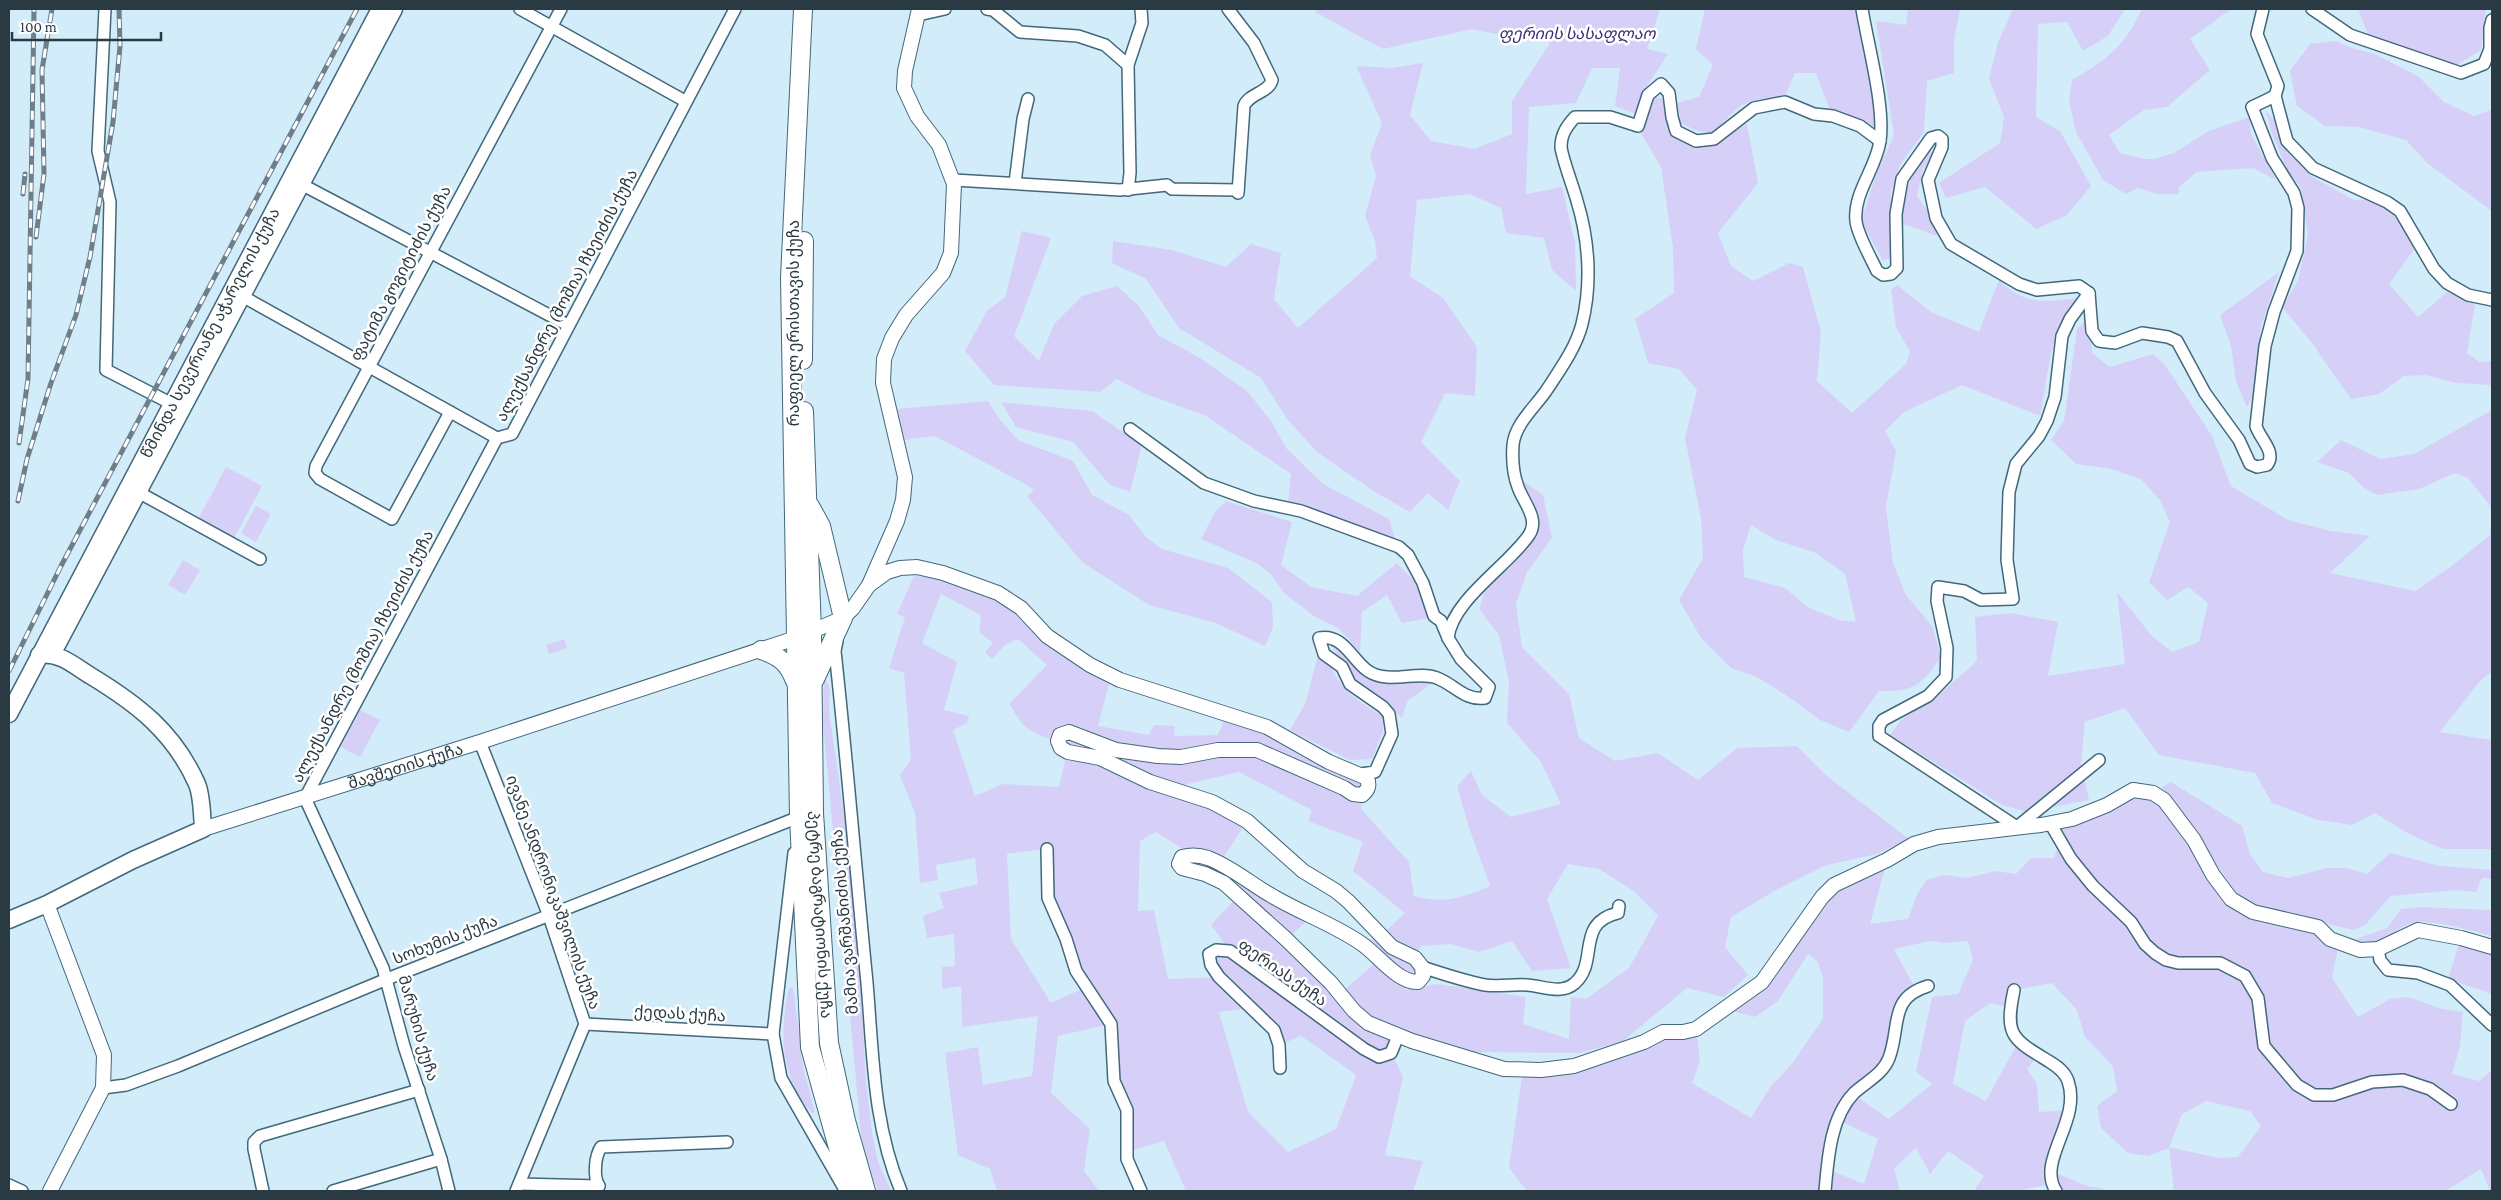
<svg xmlns="http://www.w3.org/2000/svg" width="2501" height="1200" font-family="'Crimson Pro','Noto Sans Georgian',serif">
<rect width="100%" height="100%" fill="#d3ecf9"/>
<!-- green -->
<g fill="#d6d0f8" fill-rule="evenodd">
<polygon points="1314,9 1660,9 1647,49 1668,54 1647,86 1637,114 1615,106 1620,68 1592,68 1576,103 1529,107 1526,194 1562,187 1575,243 1576,291 1552,270 1544,238 1506,233 1501,208 1470,194 1417,200 1410,276 1443,298 1477,347 1475,396 1445,393 1421,442 1460,481 1448,510 1428,493 1410,512 1375,492 1317,452 1287,419 1261,378 1179,328 1146,279 1112,263 1113,241 1172,250 1226,267 1251,244 1281,253 1274,299 1298,328 1377,258 1375,241 1365,216 1376,176 1370,155 1382,123 1356,66 1391,68 1423,63 1410,115 1431,141 1475,149 1512,134 1512,101 1550,43 1535,31 1506,36 1472,29 1383,49 1317,13"/>
<path d="M 1705,9 L 1861,9 L 1879,128 L 1829,108 L 1816,73 L 1795,73 L 1785,96 C 1773,98 1757,98 1746,103 C 1715,119 1724,147 1681,123 L 1677,103 L 1699,97 L 1713,65 L 1696,49 Z"/>
<polygon points="1908,9 1960,9 1954,40 1954,73 1927,81 1924,132 1901,163 1891,191 1892,257 1883,261 1861,221 1875,178 1894,135 1876,21 1906,25"/>
<polygon points="2013,9 2125,9 2108,36 2083,51 2067,22 2038,24 2036,117 2060,131 2091,186 2067,215 2036,229 1985,187 1946,198 1939,183 2000,143 2004,117 1989,79 1998,42"/>
<path d="M 2142,9 L 2231,9 L 2190,39 L 2210,70 L 2167,107 L 2144,110 L 2109,135 L 2120,153 L 2145,159 L 2155,159 L 2174,153 L 2209,131 L 2249,117 L 2251,134 L 2276,180 L 2253,168 L 2197,172 L 2179,187 L 2179,194 L 2157,194 L 2138,188 L 2126,194 L 2103,180 L 2076,132 L 2069,101 L 2072,80 C 2109,58 2123,48 2142,9 Z"/>
<polygon points="2358,9 2486,9 2481,50 2457,65 2369,37"/>
<polygon points="2336,41 2355,49 2375,54 2419,77 2444,102 2474,116 2492,110 2492,211 2427,163 2406,140 2358,127 2325,126 2297,106 2290,71 2310,44"/>
<path d="M 1654,97 L 1662,98 L 1677,138 L 1703,148 L 1747,124 L 1758,183 L 1718,233 L 1731,266 L 1753,281 L 1789,263 L 1803,267 L 1821,332 L 1817,381 L 1852,413 L 1906,364 L 1910,352 L 1896,327 L 1891,290 L 1897,285 L 1931,312 L 1979,332 L 1999,280 C 2026,307 2045,301 2080,298 C 2048,327 2049,376 2040,416 L 1962,385 L 1904,412 L 1885,431 L 1896,451 L 1886,507 L 1893,563 L 1906,595 L 1932,626 L 1941,656 C 1923,685 1913,692 1879,691 L 1849,732 L 1820,720 L 1795,701 L 1757,677 L 1731,668 L 1701,638 L 1679,600 L 1703,558 L 1701,518 L 1685,438 L 1697,390 L 1679,369 L 1648,363 L 1635,319 L 1674,293 L 1673,248 L 1661,167 L 1639,130 ZM 1751,525 L 1776,540 L 1816,553 L 1845,574 L 1856,622 L 1839,620 L 1809,608 L 1785,588 L 1744,577 L 1743,550 Z"/>
<polygon points="2266,111 2277,123 2287,152 2311,176 2354,200 2365,200 2387,206 2416,247 2389,284 2418,317 2447,292 2475,304 2467,353 2479,362 2492,361 2492,385 2456,383 2426,375 2404,376 2379,394 2351,399 2312,343 2282,307 2298,281 2308,234 2301,188 2286,168 2272,134"/>
<polygon points="1931,150 1932,156 1923,169 1917,196 1929,213 1937,236 1901,223 1904,200 1913,171"/>
<polygon points="1022,231 1051,238 1014,336 1039,361 1054,324 1082,296 1117,286 1139,306 1158,335 1200,358 1247,391 1271,421 1286,448 1323,484 1389,519 1395,539 1319,511 1288,503 1291,474 1206,416 1143,393 1117,379 1100,392 994,385 965,351 987,311 1005,297"/>
<polygon points="2279,272 2261,326 2255,394 2247,407 2236,382 2231,346 2220,315"/>
<polygon points="2089,318 2092,353 2110,367 2153,354 2165,365 2212,436 2231,486 2288,520 2331,531 2370,536 2330,573 2415,591 2449,568 2490,535 2492,511 2492,671 2480,681 2440,732 2492,740 2492,849 2443,849 2411,835 2375,813 2352,825 2318,820 2272,803 2255,773 2159,755 2125,708 2085,722 2081,763 2089,800 2027,812 2002,805 1890,735 1901,720 1943,691 1977,661 1975,617 2011,613 2058,622 2048,676 2125,664 2117,592 2151,635 2172,652 2199,642 2208,603 2188,587 2167,600 2149,582 2170,522 2160,500 2142,480 2112,469 2076,464 2051,440 2064,421 2077,329"/>
<polygon points="988,401 1000,420 1018,440 1073,461 1092,495 1129,515 1146,537 1162,549 1228,568 1272,602 1273,628 1265,646 1216,623 1149,605 1082,562 1027,496 1034,490 1025,484 935,436 902,440 896,409"/>
<polygon points="1001,402 1092,411 1142,445 1130,492 1109,484 1073,442 1016,427"/>
<polygon points="2492,410 2492,508 2468,478 2455,473 2419,489 2377,495 2365,489 2349,473 2317,462 2341,440 2380,459 2414,454"/>
<polygon points="226,467 262,486 232,542 196,523"/>
<path d="M 1523,481 L 1543,495 L 1552,538 L 1527,572 L 1516,604 L 1522,647 L 1569,694 L 1579,738 L 1615,761 L 1658,753 L 1698,780 L 1737,748 L 1797,746 L 1828,777 L 1909,839 L 1877,854 L 1827,865 L 1778,889 L 1731,917 L 1725,947 L 1748,975 L 1724,997 L 1687,988 L 1623,1041 L 1580,1053 L 1474,1052 L 1472,1059 L 1398,1036 L 1392,1053 L 1403,1078 L 1385,1155 L 1423,1161 L 1413,1191 L 1186,1191 L 1164,1141 L 1127,1152 L 1127,1110 L 1114,1081 L 1111,1024 L 1058,1036 L 1051,1093 L 1090,1129 L 1084,1171 L 1099,1191 L 997,1191 L 990,1169 L 958,1155 L 945,1053 L 978,1047 L 983,1085 L 1032,1076 L 1038,1016 L 962,1027 L 961,986 L 942,989 L 942,967 L 955,966 L 954,934 L 927,938 L 923,916 L 944,908 L 939,893 L 978,884 L 975,858 L 936,865 L 938,880 L 920,883 L 915,813 L 900,775 L 911,760 L 904,673 L 889,668 L 905,617 L 897,614 L 914,576 L 943,578 L 995,596 L 1110,680 L 1098,726 L 1149,735 L 1154,725 L 1175,726 L 1174,736 L 1218,735 L 1226,715 L 1367,778 L 1361,809 L 1409,862 L 1414,896 C 1444,904 1462,898 1490,886 L 1470,831 L 1457,786 L 1471,771 L 1482,795 L 1511,817 L 1561,804 L 1541,762 L 1507,723 L 1509,682 L 1499,635 L 1479,609 L 1486,587 L 1510,568 L 1538,528 L 1535,509 ZM 941,594 L 981,615 L 979,632 L 993,643 L 985,652 L 992,659 L 1005,645 L 1018,639 L 1047,665 L 1009,704 C 1014,711 1019,722 1026,727 C 1040,738 1055,737 1067,752 L 1059,787 L 1003,784 L 975,796 L 953,730 L 967,723 L 969,716 L 944,710 L 957,662 L 922,643 ZM 1239,772 L 1312,810 L 1308,821 L 1363,842 L 1353,871 L 1405,913 L 1381,935 L 1362,943 L 1380,959 L 1339,994 L 1287,939 L 1312,916 L 1220,863 L 1247,821 L 1170,788 ZM 1156,832 L 1190,854 L 1187,870 L 1238,896 L 1211,925 L 1230,951 L 1209,954 L 1219,977 L 1168,979 L 1154,910 L 1138,911 L 1140,841 ZM 1046,849 L 1048,898 L 1086,987 L 1051,1003 L 1011,939 L 1007,854 ZM 1568,864 L 1599,869 L 1635,892 L 1658,916 L 1629,968 L 1586,999 L 1571,997 L 1569,1039 L 1523,1024 L 1526,997 L 1437,984 L 1404,990 L 1408,981 L 1423,976 L 1415,958 L 1421,946 L 1450,944 L 1479,952 L 1512,941 L 1532,971 L 1571,968 L 1547,899 ZM 1250,1008 L 1279,1045 L 1301,1036 L 1356,1075 L 1336,1129 L 1288,1152 L 1248,1112 L 1219,1012 Z"/>
<polygon points="1226,501 1292,522 1281,565 1311,587 1357,596 1397,563 1416,583 1429,618 1402,623 1387,595 1362,612 1360,652 1338,628 1314,616 1284,593 1270,573 1258,564 1201,539 1215,512"/>
<polygon points="256,506 271,514 256,542 241,533"/>
<polygon points="183,560 200,570 185,595 168,585"/>
<polygon points="564,639 567,648 549,654 546,645"/>
<polygon points="1331,645 1336,645 1393,682 1432,683 1407,701 1402,718 1385,702 1358,684"/>
<path d="M 1318,654 C 1336,667 1330,671 1342,685 C 1353,699 1368,707 1383,716 L 1383,732 L 1372,759 L 1350,760 L 1290,730 L 1306,702 Z"/>
<polygon points="824,676 830,689 829,712 848,842 861,992 866,1082 872,1133 878,1162 891,1191 878,1191 867,1162 861,1134 823,723"/>
<polygon points="360,710 380,720 360,757 341,747"/>
<polygon points="2171,782 2242,826 2250,854 2263,872 2288,878 2327,868 2347,868 2367,874 2390,853 2440,866 2492,870 2492,879 2482,878 2476,892 2456,890 2391,896 2366,924 2354,930 2274,912 2249,903 2235,891 2162,787"/>
<path d="M 2139,795 L 2155,799 L 2231,899 L 2295,922 L 2339,943 L 2332,978 L 2358,1017 L 2390,999 L 2408,997 L 2442,1009 L 2463,1012 L 2460,1046 L 2452,1074 L 2479,1081 L 2492,1070 L 2492,1191 L 2490,1191 L 2481,1169 L 2445,1191 L 2174,1191 L 2169,1148 L 2148,1156 L 2128,1153 L 2101,1128 L 2097,1106 L 2117,1091 L 2113,1066 L 2085,1037 L 2077,1010 L 2052,983 L 2015,990 L 2011,1008 L 1990,1003 L 1965,1021 L 1953,1084 L 1986,1101 L 2018,1042 L 2039,1055 L 2027,1069 L 2037,1084 L 2039,1112 L 2070,1110 L 2049,1170 L 2087,1186 L 2114,1191 L 2056,1191 L 2051,1184 L 2025,1189 L 2025,1191 L 1974,1191 L 1984,1176 L 1948,1151 L 1930,1174 L 1916,1148 L 1894,1169 L 1900,1191 L 1527,1191 L 1509,1168 L 1523,1069 L 1616,1053 L 1696,1029 L 1700,1062 L 1692,1083 L 1751,1118 L 1771,1086 L 1791,1065 L 1823,1019 L 1823,978 L 1818,962 L 1808,954 L 1778,1001 L 1755,1017 L 1724,1009 L 1750,990 L 1822,897 L 1887,860 L 1870,924 L 1908,919 L 1917,895 L 1926,880 L 1945,875 L 1967,878 L 1996,871 L 2016,874 L 2031,858 L 2054,858 L 2060,840 L 2050,823 L 2125,802 ZM 1930,941 L 1945,943 L 1968,941 L 1973,960 L 1958,994 L 1932,997 L 1916,1072 L 1932,1084 L 1889,1119 L 1853,1094 L 1889,1058 L 1899,1008 L 1916,990 L 1894,949 ZM 2206,1101 L 2250,1111 L 2261,1126 L 2238,1157 L 2218,1158 L 2169,1147 L 2182,1114 ZM 1838,1120 L 1878,1139 L 1864,1184 L 1827,1169 Z"/>
<path d="M 2419,907 L 2492,910 L 2492,936 C 2471,931 2447,923 2425,922 C 2386,920 2387,965 2333,934 L 2356,939 L 2387,928 L 2401,909 Z"/>
<polygon points="2461,938 2492,947 2492,994 2448,979"/>
<path d="M 793,987 L 804,1071 L 815,1112 L 812,1113 C 780,1078 779,1032 789,988 Z"/>
</g>
<g fill="none" stroke-linecap="round" stroke-linejoin="round">
<!-- minor casing -->
<g stroke="#41687b" stroke-width="14">
<g id="minor">
<polyline points="105,9 98,151 110,202 106,370 178,407"/>
<polyline points="520,9 685,101"/>
<polyline points="987,9 993,10 1020,32 1078,36 1105,45 1128,65"/>
<path d="M 1228,9 L 1254,43 L 1272,80 C 1269,93 1249,93 1244,106 L 1238,193"/>
<path d="M 1862,9 C 1868,46 1885,106 1880,141 C 1876,169 1853,193 1856,221 C 1857,234 1871,258 1877,271 L 1883,275 L 1891,274 L 1897,268 L 1896,214 L 1902,179 L 1931,138 L 1938,136 L 1942,139 L 1942,147 L 1928,180 L 1936,218 L 1951,244 L 2019,284 L 2037,290 L 2079,286 L 2089,293 L 2092,331 L 2099,341 L 2115,343 L 2142,333 L 2168,337 L 2177,341 L 2205,393 L 2239,440 L 2250,464 L 2257,467 L 2267,465 C 2277,452 2259,438 2256,426 L 2265,346 L 2274,312 L 2297,251 L 2298,208 L 2294,193 L 2272,158 L 2252,107 L 2275,96 L 2287,141 L 2313,168 L 2387,202 L 2400,211 L 2434,269 L 2447,283 L 2468,295 L 2492,300"/>
<polyline points="2263,9 2257,34 2278,86 2275,96"/>
<polyline points="2312,9 2350,35 2461,73 2484,64 2490,49 2490,28 2492,20"/>
<polyline points="918,15 945,9"/>
<polyline points="954,180 1120,190 1167,185 1172,189 1238,190"/>
<polyline points="1015,183 1023,119 1028,99"/>
<polyline points="301,184 568,325"/>
<polyline points="1128,190 1130,173 1128,65 1142,23 1141,9"/>
<polyline points="2089,293 2070,319 2062,336 2055,397 2047,421 2039,436 2016,464 2009,492 2007,560 2013,599 1981,600 1964,591 1938,587 1937,601 1947,648 1946,677 1928,696 1883,720 1879,726 1879,736 2017,827 2099,760"/>
<polyline points="242,296 497,438"/>
<polyline points="450,412 392,519 320,479 315,473 316,466 561,9"/>
<path d="M 1130,429 L 1204,483 L 1254,501 L 1301,511 L 1399,547 L 1408,555 L 1423,583 L 1434,616 L 1441,621 L 1448,638 L 1461,659 L 1489,687 L 1485,698 C 1465,701 1455,685 1437,678 C 1417,670 1389,685 1368,671 C 1352,660 1343,633 1319,638 L 1324,654 L 1342,667 L 1350,684 L 1383,707 L 1389,714 L 1392,734 L 1375,772 L 1361,774"/>
<polyline points="138,492 260,559"/>
<path d="M 1448,638 C 1452,600 1508,566 1529,535 C 1540,519 1523,502 1518,487 C 1513,474 1512,459 1513,445 C 1515,424 1535,407 1546,391 C 1559,371 1576,348 1582,324 C 1592,284 1589,240 1577,201 C 1574,189 1562,158 1561,147 C 1561,134 1567,126 1575,117 L 1610,117 L 1638,126 L 1648,95 L 1661,84 L 1669,93 L 1672,117 L 1676,131 L 1696,141 L 1714,139 L 1754,108 L 1785,102 L 1814,114 L 1833,116 L 1860,126 L 1880,141"/>
<path d="M 837,641 L 835,651 C 847,761 856,872 867,983 C 873,1053 873,1125 901,1191"/>
<polyline points="480,742 549,916 585,1024 516,1191"/>
<polyline points="2050,823 2071,859 2093,886 2131,922 2145,944 2155,953 2166,960 2178,963 2220,963 2245,976 2258,998 2264,1046 2297,1085 2314,1095 2333,1095 2372,1082 2403,1080 2430,1089 2451,1104"/>
<polyline points="1047,849 1048,898 1066,939 1076,971 1111,1024 1114,1081 1127,1110 1127,1159 1141,1191"/>
<polyline points="794,853 773,1034 781,1078 844,1188"/>
<polyline points="2378,949 2380,960 2388,970 2418,973 2450,985 2492,1025"/>
<path d="M 1422,967 C 1443,974 1464,981 1485,985 C 1499,987 1513,984 1527,985 C 1543,986 1562,995 1575,983 C 1599,962 1575,923 1618,913 L 1619,906"/>
<path d="M 2014,990 C 2004,1037 2013,1039 2050,1062 C 2058,1067 2065,1072 2068,1081 C 2082,1121 2036,1160 2056,1191"/>
<polyline points="585,1024 773,1034"/>
<polyline points="1280,1068 1279,1045 1274,1030 1219,977 1211,965 1209,954 1216,950 1230,951 1364,1049 1379,1057 1391,1053 1398,1036"/>
<polyline points="103,1088 126,1085 178,1066 387,979 799,817 798,823"/>
<polyline points="519,1184 599,1186"/>
<polyline points="9,1185 22,1191"/>
<path d="M 599,1186 C 593,1177 595,1156 601,1147 L 727,1142"/>
<polyline points="263,1191 254,1149 254,1142 260,1136 419,1090"/>
<polyline points="333,1191 441,1159"/>
<polyline points="449,1191 441,1159 404,1046 383,968 305,798 497,438 512,434 735,9"/>
<path d="M 1825,1191 C 1828,1159 1830,1118 1854,1093 C 1866,1082 1883,1074 1889,1058 C 1901,1027 1888,998 1928,986"/>
</g>
</g>
<!-- tertiary casing -->
<g stroke="#41687b" stroke-width="16">
<g id="tertiary">
<path d="M 869,585 L 887,572 L 900,568 L 917,567 L 943,573 L 998,593 L 1021,608 L 1047,636 L 1090,665 L 1120,680 L 1267,727 L 1329,762 L 1367,778 C 1370,786 1368,790 1362,795 L 1353,794 L 1344,788 L 1257,750 L 1218,750 L 1181,757 L 1158,756 L 1116,750 L 1069,732 L 1060,735 L 1058,741 L 1061,748 L 1068,752 L 1100,758 L 1150,782 L 1212,802 L 1247,821 L 1303,871 L 1336,891 L 1349,902 L 1392,947 L 1415,958 L 1422,967 L 1423,976 L 1418,982 C 1398,983 1378,955 1362,944 C 1335,925 1303,914 1274,897 C 1252,885 1232,867 1208,858 C 1199,855 1190,855 1182,857 L 1179,864 L 1182,868 L 1205,874 L 1224,883 L 1286,939 L 1331,983 L 1354,1011 L 1368,1023 L 1412,1041 L 1504,1069 L 1541,1070 L 1574,1066 L 1644,1042 L 1663,1032 L 1683,1032 L 1696,1029 L 1762,982 L 1822,897 L 1834,885 L 1887,860 L 1914,844 L 1938,837 L 2041,825 L 2072,819 L 2107,805 L 2133,790 L 2153,793 L 2164,800 L 2194,840 L 2213,875 L 2231,899 L 2253,912 L 2318,927 L 2330,939 L 2360,950 L 2378,949 L 2418,930 L 2461,938 L 2492,947"/>
<path id="s1" d="M 203,829 L 480,742 L 796,638 L 843,618 L 853,608 L 869,585 L 897,521 L 903,500 L 905,477 L 883,383 L 884,359 L 892,338 L 906,315 L 943,273 L 951,253 L 954,184 L 939,145 L 917,116 L 904,88 L 905,71 L 919,9"/>
<polyline points="47,904 104,1055 103,1088 50,1191"/>
</g>
</g>
<!-- secondary casing -->
<g stroke="#41687b" stroke-width="19">
<g id="secondary">
<polyline points="57,645 394,9"/>
<path id="s2" d="M 9,714 L 380,9"/>
<path d="M 9,920 L 47,904 L 133,860 L 203,829 C 202,815 202,796 197,784 C 174,732 137,704 91,676 C 73,665 60,652 39,655"/>
</g>
</g>
<!-- primary casing -->
<g stroke="#41687b" stroke-width="20">
<g id="primary">
<polyline points="803,9 790,278 799,817 810,1047 850,1191"/>
<polyline points="803,360 804,241"/>
<path id="s3" d="M 804,411 L 812,632 L 814,813 L 829,1043 L 846,1121 L 866,1191"/>
<polyline points="810,506 821,526 843,618 815,679"/>
<path d="M 761,650 C 779,656 788,662 795,681"/>
</g>
</g>
<!-- minor -->
<use href="#minor" stroke="#fff" stroke-width="11"/>
<!-- tertiary -->
<use href="#tertiary" stroke="#fff" stroke-width="14"/>
<!-- secondary -->
<use href="#secondary" stroke="#fff" stroke-width="16"/>
<!-- primary -->
<use href="#primary" stroke="#fff" stroke-width="18"/>
<!-- rail casing -->
<g stroke="#6c7f8a" stroke-width="5">
<g id="rail">
<polyline points="23,194 25,174"/>
<polyline points="36,237 44,174 42,70 52,9"/>
<polyline points="19,443 28,379 34,9"/>
<polyline points="18,501 27,459 51,383 76,315 90,257 113,122 120,46 119,9"/>
<polyline points="9,671 61,566 357,9"/>
</g>
</g>
<!-- rail -->
<use href="#rail" stroke="#fff" stroke-width="3" stroke-dasharray="9" stroke-linecap="butt"/>
</g>
<g text-anchor="middle" stroke-width="5" stroke-linejoin="round" paint-order="stroke">
<!-- park labels -->
<g font-size="16" font-style="italic" fill="#3e2a75" stroke="#fff">
<text x="1577" y="39">ფერიის სასაფლაო</text>
</g>
<!-- street labels -->
<g font-size="16" fill="#2a3a43" stroke="#fff">
<text transform="translate(400 273) rotate(-62)" y="6">ფატიმა გოგიტიძის ქუჩა</text>
<text transform="translate(566 295) rotate(-62)" y="6">ალექსანდრე (შოშია) ჩხეიძის ქუჩა</text>
<text transform="translate(793 323) rotate(-90)" y="6">რაფიელ ერისთავის ქუჩა</text>
<text dy="6" stroke="none"><textPath href="#s2" startOffset="431">წმინდა სევერიანე აჭარელის ქუჩა</textPath></text>
<text transform="translate(362 656) rotate(-62)" y="6">ალექსანდრე (შოშია) ჩხეიძის ქუჩა</text>
<text dy="6" stroke="none"><textPath href="#s1" startOffset="212">შავშეთის ქუჩა</textPath></text>
<text transform="translate(554 892) rotate(70)" y="6">ივანე ანდრონიკაშვილის ქუჩა</text>
<text dy="6" stroke="none"><textPath href="#s3" startOffset="504">პეტრე ბაგრატიონის ქუჩა</textPath></text>
<text transform="translate(844 922) rotate(-95)" y="6">მამია ვარშანიძის ქუჩა</text>
<text transform="translate(445 939) rotate(-21)" y="6">სოხუმის ქუჩა</text>
<text transform="translate(1283 972) rotate(35)" y="6">ფერიას ქუჩა</text>
<text transform="translate(680 1013) rotate(3)" y="6">ქედას ქუჩა</text>
<text transform="translate(419 1028) rotate(74)" y="6">მარუხის ქუჩა</text>
</g>
</g>
<!-- border -->
<rect width="2501" height="1200" fill="none" stroke="#2a3a43" stroke-width="20"/>
<!-- scale -->
<path d="M12 32v8h149v-8" fill="none" stroke="#2a3a43" stroke-width="2.5"/>
<text x="20" y="32" font-size="15" fill="#2a3a43" stroke="#ffffff" stroke-width="4" paint-order="stroke">100 m</text>
</svg>
